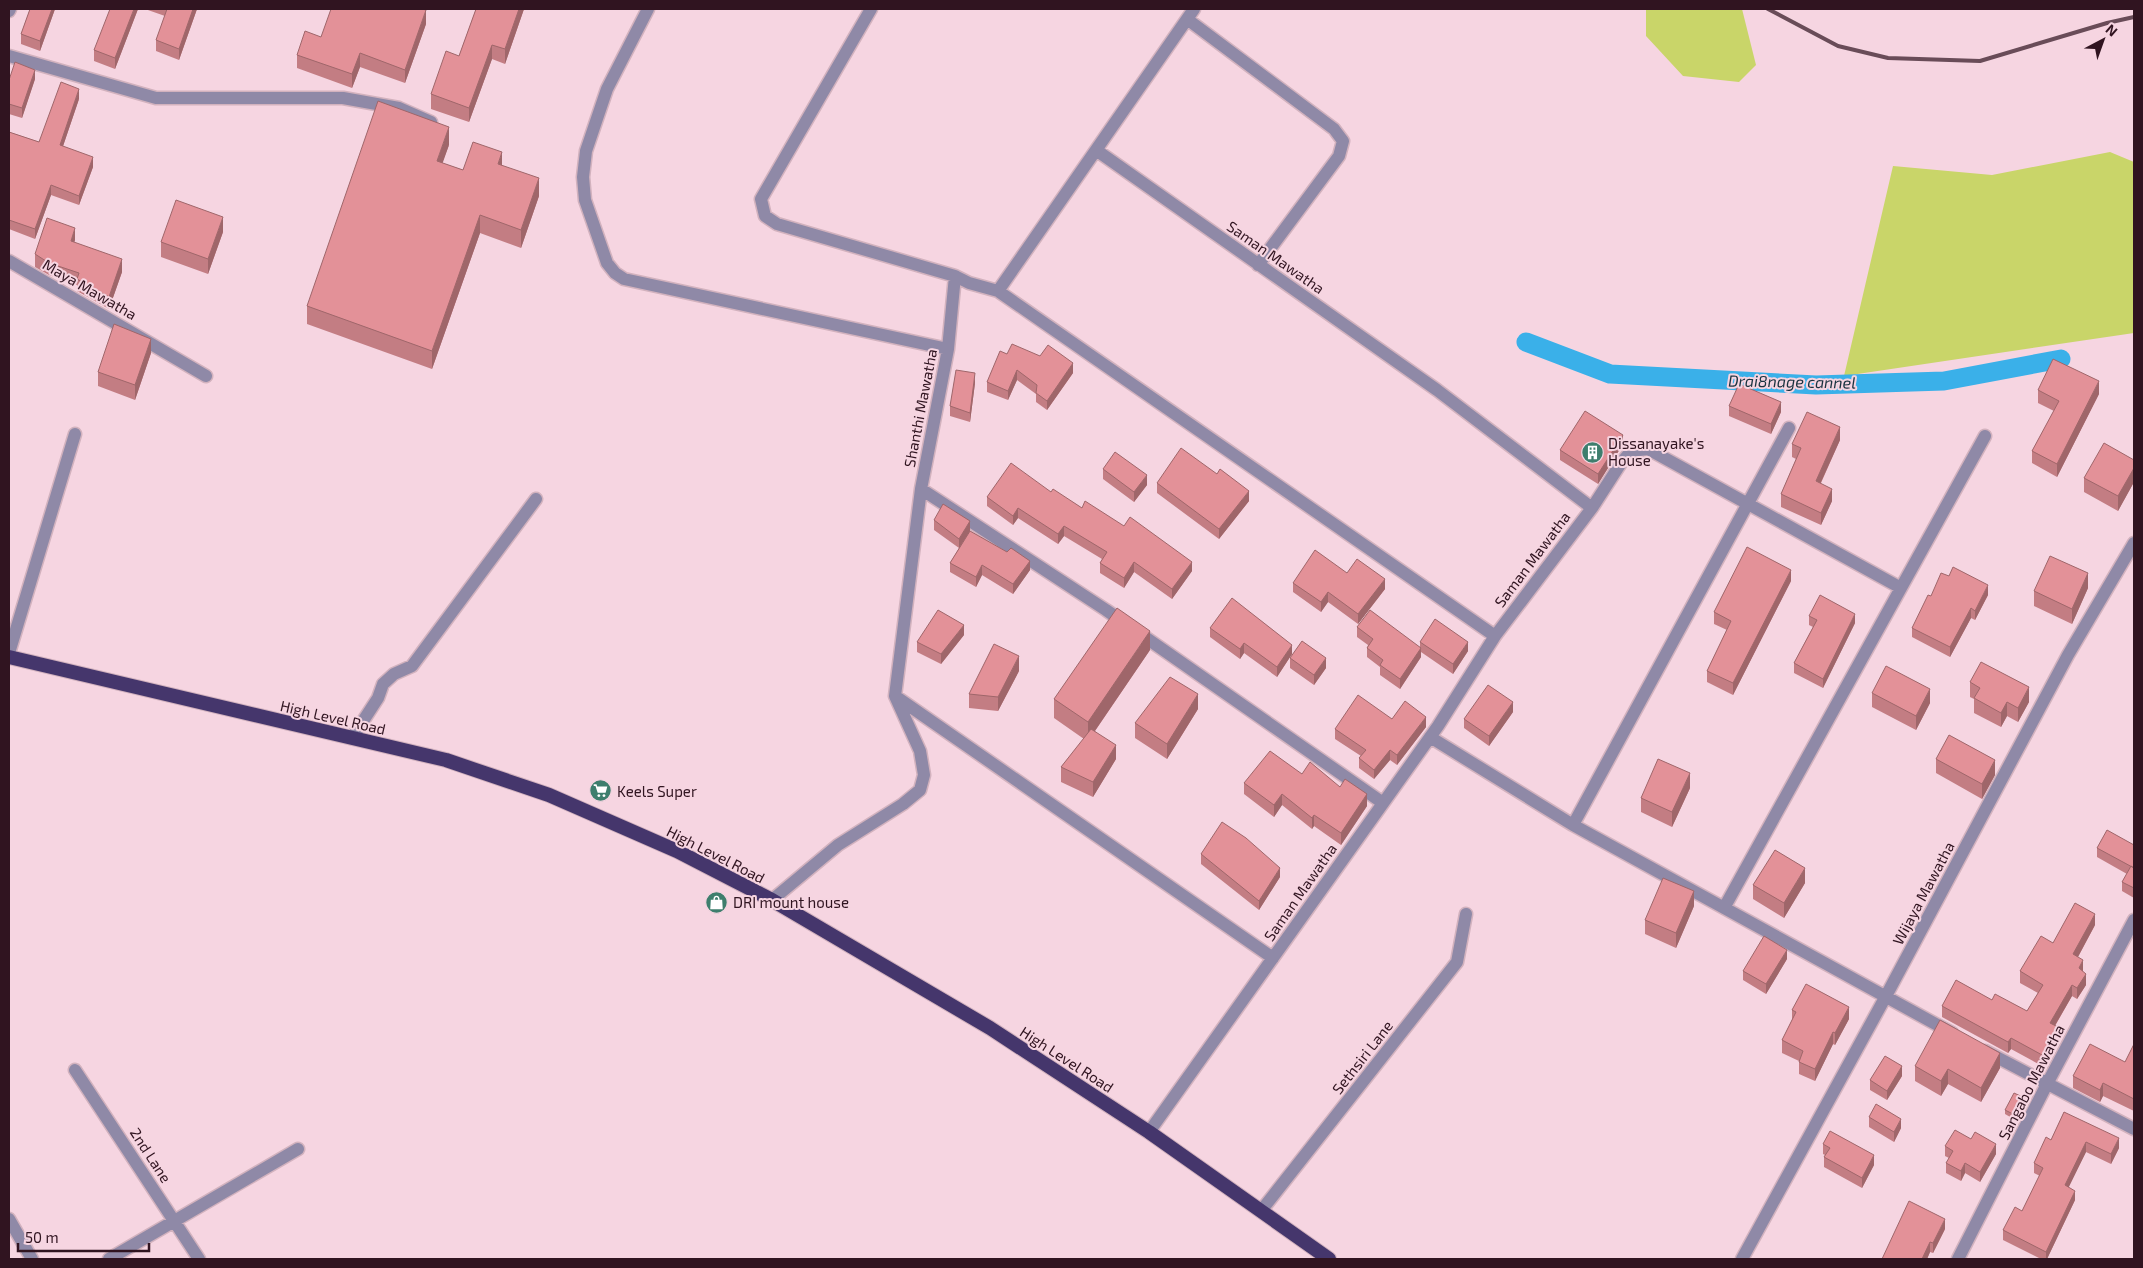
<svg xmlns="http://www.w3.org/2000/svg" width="2143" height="1268" font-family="'Exo 2',sans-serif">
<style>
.green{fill:#c9d569}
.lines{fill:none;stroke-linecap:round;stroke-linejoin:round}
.canal{stroke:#3ab0e9;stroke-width:19}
.minor-casing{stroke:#d2b2be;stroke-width:15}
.trunk-casing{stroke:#d2b2be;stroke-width:16}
.minor{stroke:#8f89a7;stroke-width:12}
.trunk{stroke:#45366c;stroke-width:14}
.rail{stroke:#694c58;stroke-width:4}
.wall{fill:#c37d83}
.shaded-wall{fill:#9f666a}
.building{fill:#e39198;stroke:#9f666a}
.labels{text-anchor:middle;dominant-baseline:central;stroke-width:4;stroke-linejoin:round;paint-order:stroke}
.street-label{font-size:15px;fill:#301420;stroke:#f6d5e1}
.poi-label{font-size:15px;fill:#301420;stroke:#f6d5e1;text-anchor:start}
.water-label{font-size:16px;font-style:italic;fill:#19323f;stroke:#f6d5e1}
</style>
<rect width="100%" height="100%" fill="#f6d5e1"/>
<path class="green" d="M1646,9H1742L1756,65L1739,82L1683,76L1646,36Z
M2110,152L2134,162V333L1844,376L1893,166L1992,175Z"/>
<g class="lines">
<path class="canal" d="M1526,342L1610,374L1816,385L1944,381L2061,359"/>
<defs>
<path id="minor" d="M648,9L607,89L586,151L583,177L585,200L607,263L615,273L624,279L948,349
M9,11L10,9
M1187,19L1334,129L1343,141L1339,156L1258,265
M9,56L156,98H343L399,108L431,122
M1096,150L1437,390L1592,508L1495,636L1438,726L1149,1132
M9,261L206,376
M955,276L969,283L998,291L1495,636
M998,291L1194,9
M921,489L1106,610L1383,803
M1592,508L1621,463L1631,451L1648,449L1901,588
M9,653L75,434
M895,696L1273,958
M1430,737L1573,825L1952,1033
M352,738L378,698L383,684L394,674L412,666L536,499
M1573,825L1789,428
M772,900L838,845L903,804L920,790L924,775L920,751L895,696L921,489L948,349L955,276L777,224L765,216L761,199L871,9
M1724,908L1985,436
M1985,1051L2134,1129
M75,1070L199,1259
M1261,1211L1457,962L1466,914
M9,1219L32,1259
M109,1259L298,1149
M1742,1259L1886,996L2068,655L2134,543
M1958,1259L2047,1084L2134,920"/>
<path id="trunk" d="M9,657L446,760L549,795L677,851L772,900L990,1028L1149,1132L1329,1259"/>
</defs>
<use href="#minor" class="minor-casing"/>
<use href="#trunk" class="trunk-casing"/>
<use href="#minor" class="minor"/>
<use href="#trunk" class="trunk"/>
<path class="rail" d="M1768,9L1838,46L1888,58L1980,61L2107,23L2134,17"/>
</g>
<path class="wall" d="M30,9H55L40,51L21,44V34Z
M138,9L115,69L94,61V50Z
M145,9H197L179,60L156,51V40L165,16Z
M476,9H524L505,64L492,59L469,122L431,109V94L459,56Z
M426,24L405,83L360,67L352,88L297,68V55L321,37Z
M35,79L22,118L9,114V80Z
M79,99L63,146L93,167L79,205L51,195L35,239L9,229V132L39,142Z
M449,145L442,163L463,170L502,165L539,196L521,248L480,233L432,369L307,324V306Z
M223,232L208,274L161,257V242Z
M75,240L74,242L122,272L109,309L77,291V285L49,275L35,267V254Z
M151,353L135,400L98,386V372Z
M1007,354L1073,373L1047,410L1036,402V394L1017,380L1008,400L987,392V382Z
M975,383L970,422L950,416V406Z
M2038,390L2099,394L2057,477L2032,463V451L2054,411L2038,403Z
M1729,406L1781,412L1771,434L1729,416Z
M1840,440L1821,483L1832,501L1821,525L1781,507V494L1796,459L1792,457V444Z
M1623,444L1598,484L1560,460V450Z
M2134,460V482L2118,511L2084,492V478Z
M1103,469L1147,485L1134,502L1103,479Z
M1157,483L1249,501L1219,539L1157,493Z
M1051,492L1082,508L1192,571L1172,599L1134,572L1124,588L1100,573V563L1102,559L1064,536L1058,544L1018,518L1013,525L987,506V497Z
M934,520L970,531L1030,570L1013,594L982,575L976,587L950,572V563L959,548L934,530Z
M1347,573L1385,589L1358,624L1328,602L1321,612L1293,592V583Z
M1791,581L1733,695L1707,682V671L1727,630L1714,624V612Z
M2088,588L2072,624L2034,606V591Z
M1988,595L1975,620L1971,618L1950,657L1912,637V628L1931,596Z
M1809,616L1855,623L1823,688L1794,673V663L1813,627L1809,625Z
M1357,627L1420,647V642L1468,651L1453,674L1421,652V657L1400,689L1380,675V667L1367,657V648L1368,645L1357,637Z
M1210,628L1292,654L1277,677L1244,653L1240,659L1210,637Z
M964,635L941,664L917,652V642Z
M1150,650L1095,731L1116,759L1093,797L1061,782V767L1084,739L1054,718V699Z
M1290,658L1326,668L1314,685L1290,668Z
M1019,671L998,711L969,708V694Z
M1970,682L2029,702L2018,722L2007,716L2001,727L1974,713V699L1970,697Z
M1872,693L1930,703L1916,730L1872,707Z
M1198,709L1167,759L1135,738V723Z
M1513,712L1489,746L1464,728V719Z
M1392,719L1426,727L1397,765L1390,760L1374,779L1359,768V758L1361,756L1335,739V729Z
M1936,759L1995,775L1982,799L1936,773Z
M1302,774L1340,787L1367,806L1341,845L1314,826L1312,829L1282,805L1274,817L1244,794V783Z
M1690,788L1672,827L1641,812V798Z
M2134,845V898L2122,891V882L2127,874L2097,857V848Z
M1201,854L1280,877L1259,910L1201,864Z
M1805,883L1784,918L1753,899V885Z
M1694,906L1676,948L1645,934V920Z
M2095,925L2078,957L2083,972L2086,985L2077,999L2072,996L2055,1026L2060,1040L2044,1067L2011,1049L2008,1053L1942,1017V1006L1992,1000L2027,1011L2038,993L2020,983V971L2053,943Z
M1787,959L1766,994L1743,980V971Z
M1792,1010L1849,1019L1835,1045L1833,1044L1815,1081L1799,1074V1061L1782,1053V1040L1792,1020Z
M2134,1044V1111L2103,1096L2100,1102L2073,1088V1076L2125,1062Z
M1915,1066L2000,1068L1981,1102L1948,1084L1941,1096L1915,1081Z
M1902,1076L1887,1100L1870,1090V1080Z
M2027,1104L2017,1121L2005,1114V1110Z
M2064,1112L2119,1148L2111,1164L2086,1152L2068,1187L2075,1200L2047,1259H2041L2003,1240V1230L2022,1211L2040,1176L2034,1173V1163L2051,1140Z
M1869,1117L1901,1128L1894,1142L1869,1127Z
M1823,1144L1874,1165L1862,1188L1824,1167V1157L1825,1155L1823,1154Z
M1945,1146L1996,1154L1980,1182L1965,1173L1961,1181L1946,1173V1163L1949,1158L1945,1156Z
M1945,1229L1933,1253L1930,1252L1927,1259H1882Z"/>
<path class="shaded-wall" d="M52,9H55L40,51V41Z
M134,9H138L115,69V58Z
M193,9H197L179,60V49Z
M519,9H524L505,64V49Z
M426,10V24L405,83V70Z
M492,45V59L469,122V108Z
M360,53V67L352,88V74Z
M35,70V79L22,118V108Z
M79,89V99L60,155V145Z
M449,127V145L437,179V161Z
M502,152V170L498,164Z
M93,157V167L79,205V196Z
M539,178V196L521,248V230Z
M51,185V195L35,239V229Z
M480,215V233L432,369V351Z
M223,217V232L208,274V259Z
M75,228V240L71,253V241Z
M122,259V272L109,309V297Z
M151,339V353L135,400V385Z
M1073,363V373L1047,410V401Z
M1017,370V380L1008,400V391Z
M975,373V383L970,422V413Z
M2099,381V394L2057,477V464Z
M1781,402V412L1771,434V424Z
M1840,427V440L1816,493V481Z
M1623,435V444L1598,484V474Z
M2134,468V482L2118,511V496Z
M1147,475V485L1134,502V492Z
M1832,489V501L1821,525V513Z
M1249,491V501L1219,539V529Z
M1018,508V518L1013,525V516Z
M970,521V531L959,548V539Z
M1064,526V536L1058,544V534Z
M1030,561V570L1013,594V584Z
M1134,562V572L1124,588V578Z
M1192,562V571L1172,599V589Z
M982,565V575L976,587V577Z
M1791,570V581L1733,695V683Z
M2088,573V588L2072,624V609Z
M1385,579V589L1358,624V614Z
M1988,585V595L1975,620V611Z
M1328,592V602L1321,612V602Z
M1971,608V618L1950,657V647Z
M1855,614V623L1823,688V679Z
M964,625V635L941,664V654Z
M1150,631V650L1088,741V722Z
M1468,642V651L1453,674V664Z
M1244,643V653L1240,659V649Z
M1292,645V654L1277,677V667Z
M1421,648V657L1400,689V679Z
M1019,656V671L998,711V697Z
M1326,658V668L1314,685V675Z
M2029,687V702L2018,722V708Z
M1930,689V703L1916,730V716Z
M1198,694V709L1167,759V744Z
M1513,702V712L1489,746V736Z
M2007,702V716L2001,727V713Z
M1426,717V727L1397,765V755Z
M1116,745V759L1093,797V782Z
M1390,750V760L1374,779V770Z
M1995,760V775L1982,799V784Z
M1690,773V788L1672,827V812Z
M1282,794V805L1274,817V805Z
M1367,794V806L1341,845V833Z
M1314,815V826L1312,829V818Z
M1280,868V877L1259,910V901Z
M1805,868V883L1784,918V903Z
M1694,891V906L1676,948V933Z
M2095,914V925L2073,966V954Z
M1787,950V959L1766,994V984Z
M2083,960V972L2079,968Z
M2086,974V985L2077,999V988Z
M2072,985V996L2050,1034V1023Z
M1849,1007V1019L1835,1045V1033Z
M2060,1028V1040L2044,1067V1056Z
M1833,1032V1044L1815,1081V1069Z
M2011,1038V1049L2008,1053V1042Z
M2000,1053V1068L1981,1102V1088Z
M1902,1066V1076L1887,1100V1091Z
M1948,1069V1084L1941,1096V1081Z
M2103,1083V1096L2100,1102V1090Z
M2027,1099V1104L2017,1121V1116Z
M1901,1119V1128L1894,1142V1132Z
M2119,1138V1148L2111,1164V1154Z
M2086,1142V1152L2065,1195V1185Z
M1996,1144V1154L1980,1182V1172Z
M1874,1155V1165L1862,1188V1178Z
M1965,1163V1173L1961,1181V1171Z
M2075,1191V1200L2047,1259H2046V1252Z
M1945,1219V1229L1933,1253V1243Z
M1930,1242V1252L1927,1259H1922Z"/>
<path class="building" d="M30,9H52L40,41L21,34Z
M110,9H134L115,58L94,50Z
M167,9H193L179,49L156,40Z
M331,9H422L426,10L405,70L360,53L352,74L297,55L305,31L321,37Z
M476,9H519L505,49L492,45L469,108L431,94L446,51L459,56Z
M15,62L35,70L22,108L9,104V80Z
M61,82L79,89L60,145L93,157L79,196L51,185L35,229L9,220V132L39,142Z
M378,101L449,127L437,161L463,170L473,142L502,152L498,164L539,178L521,230L480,215L432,351L307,306Z
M176,200L223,217L208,259L161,242Z
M47,218L75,228L71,241L122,259L109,297L77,279L79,273L49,263L35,254Z
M114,324L151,339L135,385L98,372Z
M1012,344L1040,356L1048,345L1073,363L1047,401L1036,393L1037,385L1017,370L1008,391L987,382L1000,351L1007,354Z
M2053,359L2099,381L2057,464L2032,451L2059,401L2038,390Z
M956,370L975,373L970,413L950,406Z
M1739,384L1781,402L1771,424L1729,406Z
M1585,411L1623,435L1598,474L1560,450Z
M1807,412L1840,427L1816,481L1832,489L1821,513L1781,494L1801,448L1792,444Z
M2104,443L2134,460V468L2118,496L2084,478Z
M1181,448L1217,474L1220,469L1249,491L1219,529L1157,483Z
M1115,452L1147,475L1134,492L1103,469Z
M1011,463L1051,492L1053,489L1082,508L1085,501L1124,526L1130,517L1192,562L1172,589L1134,562L1124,578L1100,563L1107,552L1064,526L1058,534L1018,508L1013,516L987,497Z
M943,504L970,521L959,539L934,520Z
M970,531L1007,552L1011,548L1030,561L1013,584L982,565L976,577L950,563Z
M1747,547L1791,570L1733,683L1707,671L1731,621L1714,612Z
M1315,550L1347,573L1357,559L1385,579L1358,614L1328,592L1321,602L1293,583Z
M2050,556L2088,573L2072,609L2034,591Z
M1953,567L1988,585L1975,611L1971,608L1950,647L1912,628L1928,595L1931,596L1941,573L1949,576Z
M1820,595L1855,614L1823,679L1794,663L1817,620L1809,616Z
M1232,598L1292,645L1277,667L1244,643L1240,649L1210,628Z
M1117,608L1150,631L1088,722L1054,699Z
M938,610L964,625L941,654L917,642Z
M1370,610L1421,648L1400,679L1380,665L1383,660L1367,648L1373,639L1357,627Z
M1435,619L1468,642L1453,664L1420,642Z
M1302,641L1326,658L1314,675L1290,658Z
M994,644L1019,656L998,697L969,694Z
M1981,662L2029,687L2018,708L2007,702L2001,713L1974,698L1980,688L1970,682Z
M1886,666L1930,689L1916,716L1872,693Z
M1170,677L1198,694L1167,744L1135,723Z
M1488,685L1513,702L1489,736L1464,719Z
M1358,695L1392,719L1405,701L1426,717L1397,755L1390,750L1374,770L1359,758L1366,750L1335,729Z
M1091,729L1116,745L1093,782L1061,767Z
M1949,735L1995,760L1982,784L1936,759Z
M1270,751L1302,774L1310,762L1340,787L1345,779L1367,794L1341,833L1314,815L1312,818L1282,794L1274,805L1244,783Z
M1658,759L1690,773L1672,812L1641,798Z
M1222,822L1246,838L1280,868L1259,901L1201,854Z
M2107,830L2134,845V868L2097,848Z
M1775,850L1805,868L1784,903L1753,885Z
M2131,866L2134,868V888L2122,882Z
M1663,878L1694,891L1676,933L1645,920Z
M2075,903L2095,914L2073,954L2083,960L2079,968L2086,974L2077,988L2072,985L2050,1023L2060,1028L2044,1056L2011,1038L2008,1042L1942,1006L1956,980L1992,1000L1995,994L2027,1011L2043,985L2020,971L2041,936L2053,943Z
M1764,936L1787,950L1766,984L1743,971Z
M1806,984L1849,1007L1835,1033L1833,1032L1815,1069L1799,1062L1803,1051L1782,1040L1796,1012L1792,1010Z
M1940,1020L2000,1053L1981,1088L1948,1069L1941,1081L1915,1066Z
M2090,1044L2125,1062L2134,1044V1099L2103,1083L2100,1090L2073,1076Z
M1885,1056L1902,1066L1887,1091L1870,1080Z
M2014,1093L2027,1099L2017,1116L2005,1110Z
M1876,1104L1901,1119L1894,1132L1869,1117Z
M2064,1112L2119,1138L2111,1154L2086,1142L2065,1185L2075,1191L2046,1252L2003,1230L2015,1207L2022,1211L2043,1168L2034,1163L2046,1137L2051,1140Z
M1955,1130L1971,1139L1975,1132L1996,1144L1980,1172L1965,1163L1961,1171L1946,1163L1953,1151L1945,1146Z
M1830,1131L1874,1155L1862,1178L1824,1157L1830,1148L1823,1144Z
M1909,1201L1945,1219L1933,1243L1930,1242L1922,1259H1882Z"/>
<defs>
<symbol id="building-disc" viewBox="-11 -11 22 22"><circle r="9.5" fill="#3e7e6d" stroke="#f6d5e1"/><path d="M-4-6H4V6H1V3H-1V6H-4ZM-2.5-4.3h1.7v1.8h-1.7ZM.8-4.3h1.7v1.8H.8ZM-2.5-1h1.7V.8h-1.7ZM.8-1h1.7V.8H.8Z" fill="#fff"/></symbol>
<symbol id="supermarket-disc" viewBox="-11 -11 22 22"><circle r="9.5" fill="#3e7e6d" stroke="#f6d5e1"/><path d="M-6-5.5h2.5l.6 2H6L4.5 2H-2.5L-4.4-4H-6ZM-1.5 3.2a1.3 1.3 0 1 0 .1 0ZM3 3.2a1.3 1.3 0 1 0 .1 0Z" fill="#fff"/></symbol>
<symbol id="shop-disc" viewBox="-11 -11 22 22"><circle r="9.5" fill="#3e7e6d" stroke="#f6d5e1"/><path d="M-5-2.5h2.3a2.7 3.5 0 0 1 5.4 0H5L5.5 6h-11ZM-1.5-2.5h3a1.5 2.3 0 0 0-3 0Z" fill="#fff"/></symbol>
</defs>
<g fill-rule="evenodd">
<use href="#building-disc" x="1580" y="440" width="25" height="25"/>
<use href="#supermarket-disc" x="588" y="778" width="25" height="25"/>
<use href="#shop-disc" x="704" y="890" width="25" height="25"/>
</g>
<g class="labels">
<g class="street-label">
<text transform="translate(1276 257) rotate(35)">Saman Mawatha</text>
<text transform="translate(90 289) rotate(30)">Maya Mawatha</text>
<text transform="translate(920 408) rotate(-79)">Shanthi Mawatha</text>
<text transform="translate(1532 559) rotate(-53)">Saman Mawatha</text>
<text transform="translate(333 717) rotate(13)">High Level Road</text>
<text transform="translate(716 854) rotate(27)">High Level Road</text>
<text transform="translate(1300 892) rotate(-55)">Saman Mawatha</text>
<text transform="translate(1923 893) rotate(-62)">Wijaya Mawatha</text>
<text transform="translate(1362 1057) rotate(-52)">Sethsiri Lane</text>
<text transform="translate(1067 1059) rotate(33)">High Level Road</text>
<text transform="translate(2031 1082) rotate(-63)">Sangabo Mawatha</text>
<text transform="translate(151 1155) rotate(57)">2nd Lane</text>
</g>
<g class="poi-label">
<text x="1608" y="443">Dissanayake's<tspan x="1608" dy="17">House</tspan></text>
<text x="617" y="791">Keels Super</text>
<text x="733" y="902">DRI mount house</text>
</g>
<g class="water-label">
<text transform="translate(1792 381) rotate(1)">Drai8nage cannel</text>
</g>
</g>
<rect width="2143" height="1268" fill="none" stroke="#301420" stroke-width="20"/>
<g transform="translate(2103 40) rotate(41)" stroke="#f6d5e1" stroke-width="4" paint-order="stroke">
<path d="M0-4L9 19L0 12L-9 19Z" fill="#301420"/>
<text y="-8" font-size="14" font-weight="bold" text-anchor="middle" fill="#301420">N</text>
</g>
<path d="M18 1243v8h131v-8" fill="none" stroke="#301420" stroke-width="2.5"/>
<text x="25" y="1243" font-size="15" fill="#301420" stroke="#f6d5e1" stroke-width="4" paint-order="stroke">50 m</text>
</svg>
